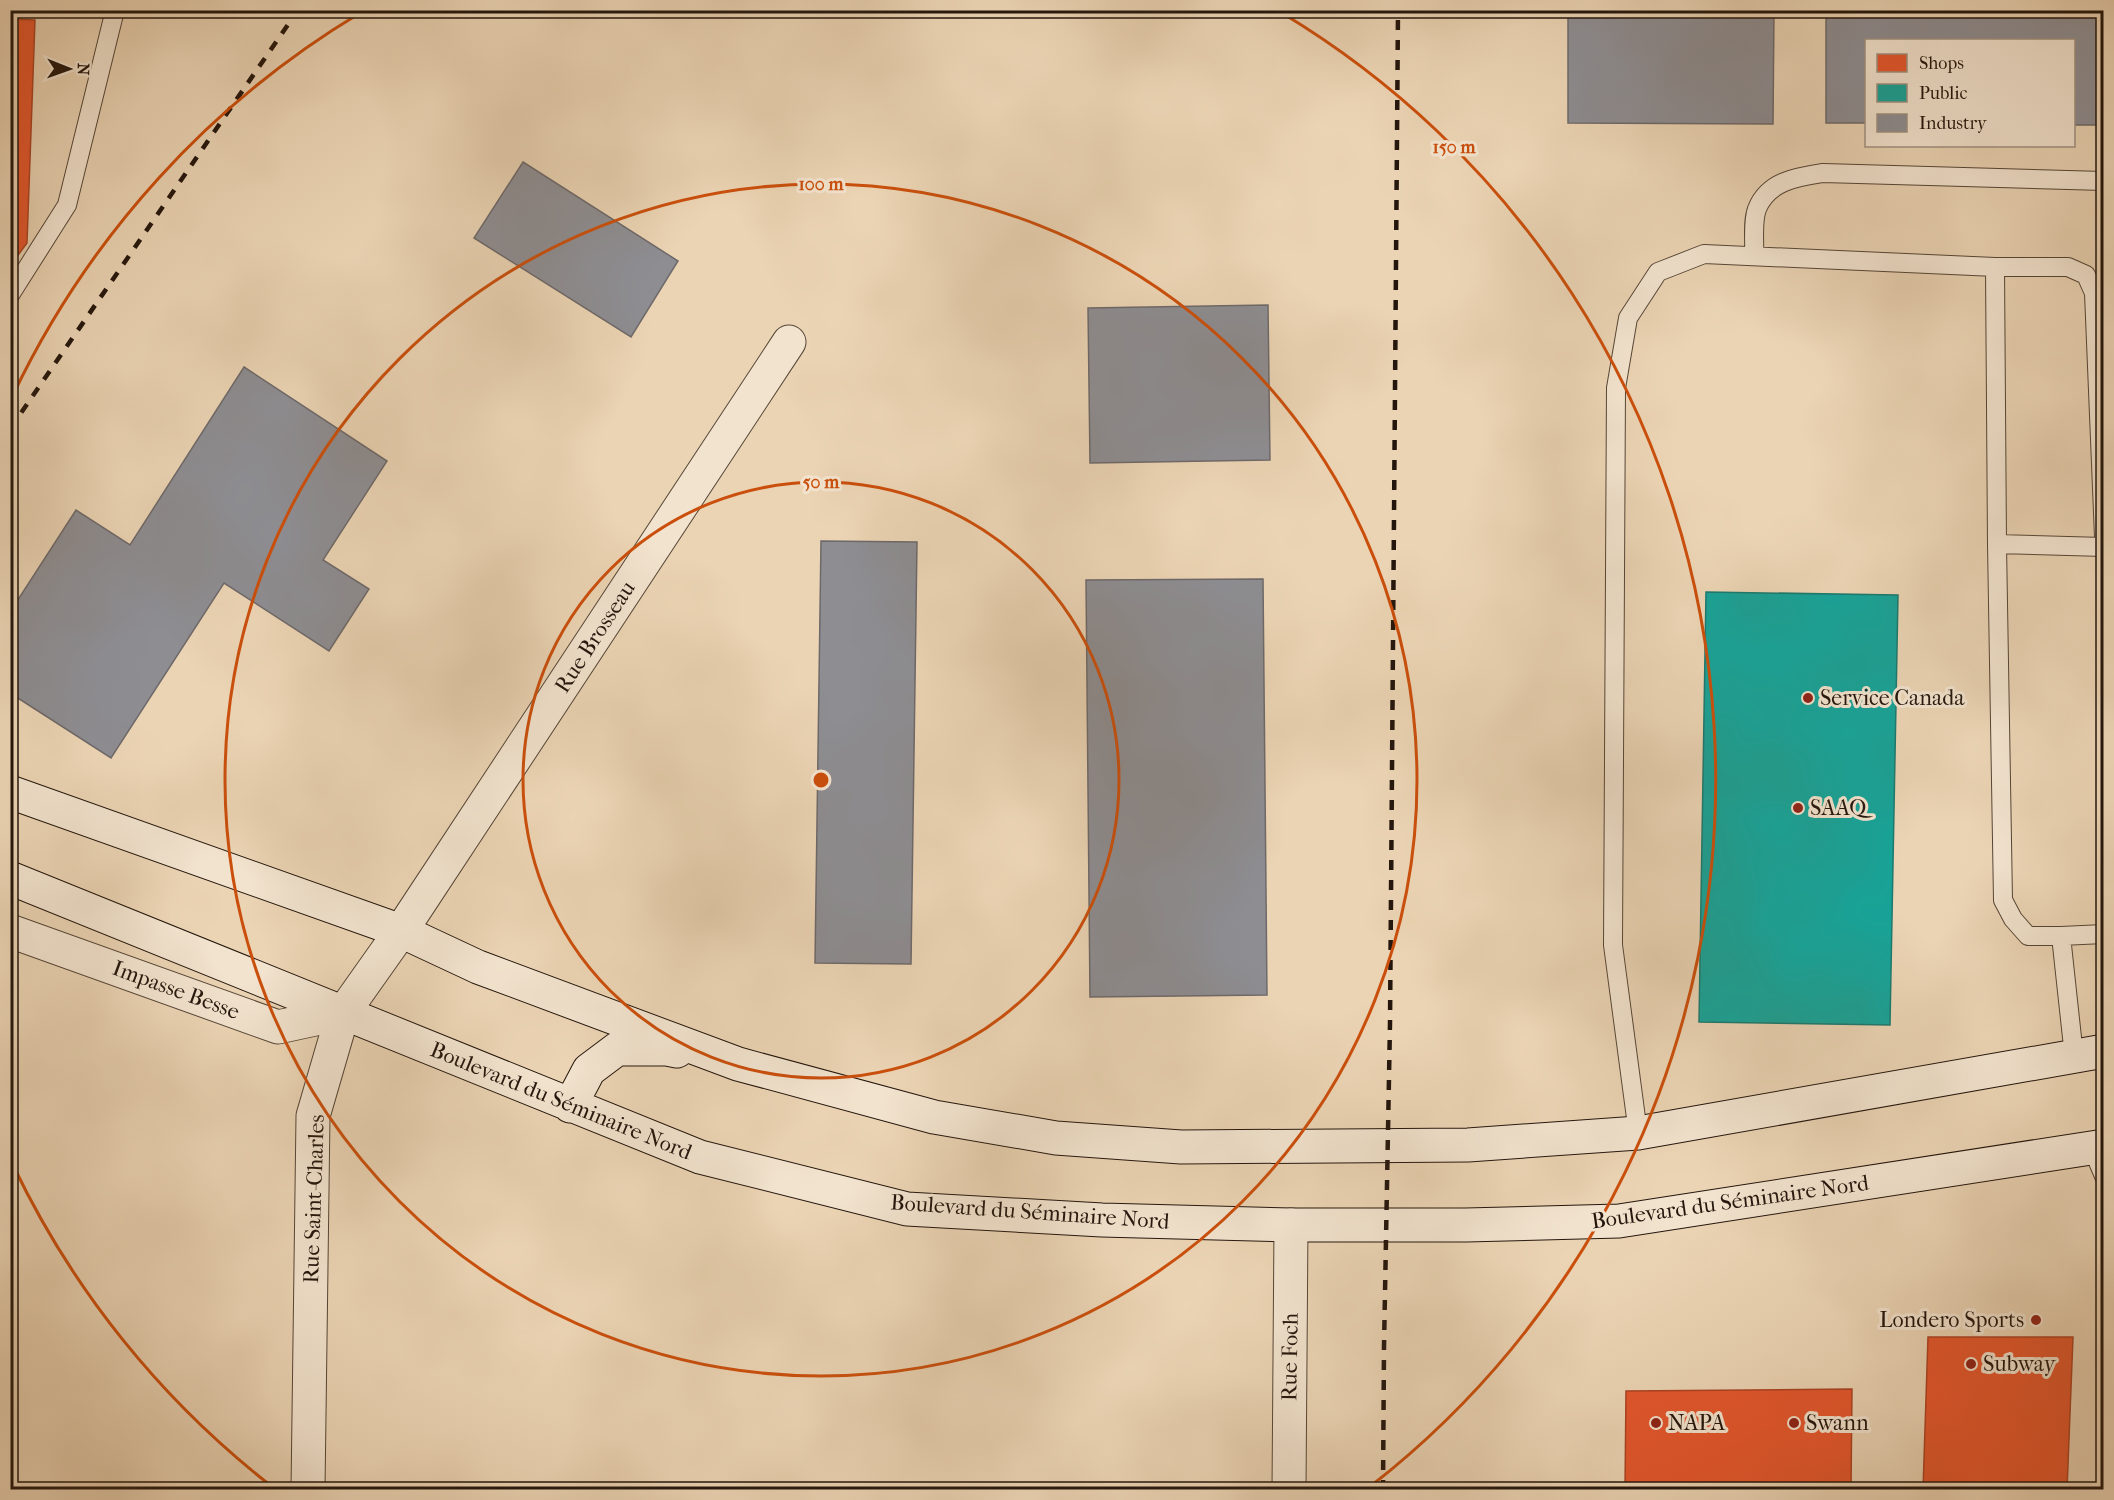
<svg xmlns="http://www.w3.org/2000/svg" width="2114" height="1500" font-family="'IM FELL French Canon',serif">
<style>
.shops{fill:#e4572e;stroke:#aa4424;stroke-width:1.5}
.public{fill:#17a398;stroke:#1b796e;stroke-width:1.5}
.industry{fill:#8d8d92;stroke:#6e696a;stroke-width:1.5}
.lines{fill:none;stroke-linecap:round;stroke-linejoin:round}
.service-casing{stroke:#564637;stroke-width:20}
.minor-casing{stroke:#564637;stroke-width:35}
.tertiary-casing{stroke:#564637;stroke-width:35}
.secondary-casing{stroke:#24160d;stroke-width:35}
.service{stroke:#f2e3ce;stroke-width:18}
.minor{stroke:#f2e3ce;stroke-width:33}
.tertiary{stroke:#f2e3ce;stroke-width:33}
.secondary{stroke:#f2e3ce;stroke-width:33}
.rail{stroke:#24160d;stroke-width:4.5;stroke-dasharray:10 10;stroke-linecap:butt}
.ring{fill:none;stroke:#cb4f0c;stroke-width:3}
.poi-dot{fill:#8f2418;stroke:#f2e3ce;stroke-width:2}
.labels{text-anchor:middle;dominant-baseline:central;stroke-width:6;stroke-linejoin:round;paint-order:stroke}
.street-label{font-size:22px;fill:#24160d;stroke:#f2e3ce}
.poi-label{font-size:22px;fill:#24160d;stroke:#f2e3ce;text-anchor:start}
.centre{fill:#cb4f0c;stroke:#f2e3ce;stroke-width:3}
.ring-label{font-size:18px;text-anchor:middle;font-weight:bold;fill:#cb4f0c;stroke:#f2e3ce;stroke-width:6;stroke-linejoin:round;paint-order:stroke}
</style>
<rect width="100%" height="100%" fill="#ebd4b4"/>
<filter id="stains"><feTurbulence type="fractalNoise" baseFrequency=".00333" numOctaves="4"/><feColorMatrix values="0 0 0 0 .2 0 0 0 0 .09 0 0 0 0 .02 0 0 0 .5 -.17"/></filter>
<radialGradient id="worn" r=".72"><stop offset=".6" stop-color="#630" stop-opacity="0"/><stop offset="1" stop-color="#630" stop-opacity=".3"/></radialGradient>
<path class="shops" d="M10,19L35,20L27,243L10,266Z
M1928,1337H2073L2067,1490H1923Z
M1852,1389L1851,1490H1625L1626,1391Z"/>
<path class="public" d="M1706,592L1898,595L1890,1025L1699,1022Z"/>
<path class="industry" d="M1568,10H1774L1773,124L1568,123Z
M1826,10H2104V125H2074V40H1866V123H1826Z
M523,162L678,261L631,337L474,238Z
M1268,305L1270,460L1090,463L1088,308Z
M244,367L387,461L323,560L369,589L329,651L224,583L111,758L10,693V612L76,510L130,545Z
M821,541L917,542L911,964L815,963Z
M1263,579L1267,995L1090,997L1086,580Z"/>
<g class="lines">
<defs>
<path id="service" d="M1754,256C1755,242 1752,222 1757,209C1768,181 1797,177 1823,173L2104,181
M1995,267L1997,544L2003,900L2013,919L2028,936H2061L2074,1056
M10,295L67,205L115,10
M1997,544L2104,547
M2061,936L2104,934
M1638,1133L1613,945L1616,388L1628,318L1658,272L1704,254L1995,267H2068L2086,275L2094,293L2104,537
M2092,1148L2104,1176"/>
<path id="minor" d="M10,931L278,1027L343,1013
M401,931L789,342
M1289,1490L1291,1225"/>
<path id="tertiary" d="M308,1490L313,1116L343,1013L401,931"/>
<path id="secondary" d="M10,792L401,931L478,967L738,1064L934,1117L1056,1138L1181,1147L1468,1145L1638,1133L2104,1051
M10,878L700,1157L907,1209L1102,1220L1291,1225H1466L1619,1221L2104,1146
M570,1106L589,1070L617,1049H667L677,1051"/>
</defs>
<use href="#service" class="service-casing"/>
<use href="#minor" class="minor-casing"/>
<use href="#tertiary" class="tertiary-casing"/>
<use href="#secondary" class="secondary-casing"/>
<use href="#service" class="service"/>
<use href="#minor" class="minor"/>
<use href="#tertiary" class="tertiary"/>
<use href="#secondary" class="secondary"/>
<path class="rail" d="M10,429L298,10
M1383,1490L1384,1347L1390,1023L1398,10"/>
</g>
<g class="ring">
<circle cx="821" cy="780" r="298"/>
<circle cx="821" cy="780" r="596"/>
<path d="M270 1485A895 895 0 0 1 13 1165M13 395A895 895 0 0 1 360 13M1282 13A895 895 0 0 1 1372 1485"/>
</g>
<g class="poi-dot">
<circle cx="1808" cy="698" r="6"/>
<circle cx="1798" cy="808" r="6"/>
<circle cx="2036" cy="1320" r="6"/>
<circle cx="1971" cy="1364" r="6"/>
<circle cx="1656" cy="1423" r="6"/>
<circle cx="1794" cy="1423" r="6"/>
</g>
<g class="labels">
<g class="street-label">
<text transform="translate(595 637) rotate(-57)">Rue Brosseau</text>
<text transform="translate(176 990) rotate(20)">Impasse Besse</text>
<text transform="translate(561 1101) rotate(22)">Boulevard du Séminaire Nord</text>
<text transform="translate(314 1199) rotate(-88)">Rue Saint-Charles</text>
<text transform="translate(1730 1202) rotate(-8)">Boulevard du Séminaire Nord</text>
<text transform="translate(1030 1212) rotate(4)">Boulevard du Séminaire Nord</text>
<text transform="translate(1290 1357) rotate(-89)">Rue Foch</text>
</g>
<g class="poi-label">
<text x="1820" y="698">Service Canada</text>
<text x="1810" y="808">SAAQ</text>
<text x="2024" y="1320" text-anchor="end">Londero Sports</text>
<text x="1983" y="1364">Subway</text>
<text x="1668" y="1423">NAPA</text>
<text x="1806" y="1423">Swann</text>
</g>
</g>
<circle cx="821" cy="780" r="9" class="centre"/>
<g class="ring-label">
<text x="1454" y="153">150 m</text>
<text x="821" y="190">100 m</text>
<text x="821" y="488">50 m</text>
</g>
<rect width="2114" height="1500" fill="none" stroke="#ebd4b4" stroke-width="36"/>
<rect x="12" y="12" width="2090" height="1476" fill="none" stroke="#24160d" stroke-width="3"/>
<rect x="18" y="18" width="2078" height="1464" fill="none" stroke="#24160d" stroke-width="1.5"/>
<rect x="1865" y="39" width="210" height="108" fill="#f2e3ce" stroke="#a09181" stroke-width="1.5"/>
<rect x="1877" y="54" width="30" height="18" fill="#e4572e" stroke="#a09181" stroke-width="1.5"/>
<text x="1919" y="69" font-size="18" fill="#24160d">Shops</text>
<rect x="1877" y="84" width="30" height="18" fill="#17a398" stroke="#a09181" stroke-width="1.5"/>
<text x="1919" y="99" font-size="18" fill="#24160d">Public</text>
<rect x="1877" y="114" width="30" height="18" fill="#8d8d92" stroke="#a09181" stroke-width="1.5"/>
<text x="1919" y="129" font-size="18" fill="#24160d">Industry</text>
<g transform="translate(69 69) rotate(91)" stroke="#f2e3ce" stroke-width="4.5" paint-order="stroke">
<path d="M0-4.5L10 22L0 15L-10 22Z" fill="#24160d"/>
<text y="-9" font-size="16" font-weight="bold" text-anchor="middle" fill="#24160d">N</text>
</g>
<rect width="100%" height="100%" filter="url(#stains)"/>
<rect width="100%" height="100%" fill="url(#worn)"/>
</svg>
